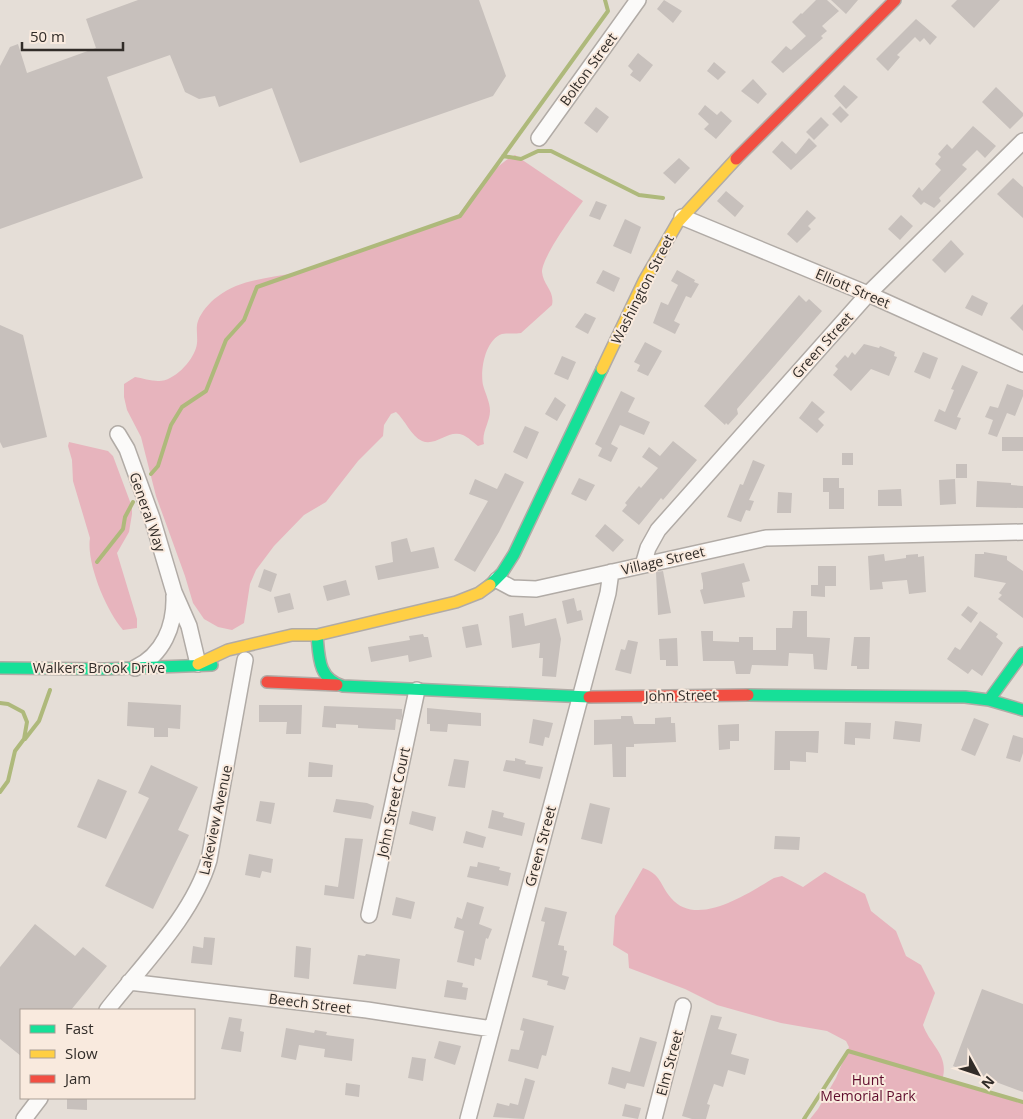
<svg xmlns="http://www.w3.org/2000/svg" width="1023" height="1119" font-family="'Open Sans',sans-serif">
<style>
.green{fill:#e7b4bd}
.lines{fill:none;stroke-linecap:round;stroke-linejoin:round}
.stream{stroke:#aeb97b;stroke-width:4}
.building{fill:#c7c0bc}
.street-casing{stroke:#b1aba6;stroke-width:18}
.fast-casing{stroke:#b1aba6;stroke-width:14}
.slow-casing{stroke:#b1aba6;stroke-width:14}
.jam-casing{stroke:#b1aba6;stroke-width:14}
.street{stroke:#fbfaf9;stroke-width:15}
.fast{stroke:#16e098;stroke-width:11}
.slow{stroke:#ffcf43;stroke-width:11}
.jam{stroke:#f24e42;stroke-width:11}
.labels{text-anchor:middle;dominant-baseline:central;stroke-width:4;stroke-linejoin:round;paint-order:stroke}
.street-label{font-size:14px;fill:#312c28;stroke:#f9eade}
.park-label{font-size:14px;fill:#5e0c2c;stroke:#f9eade}
</style>
<rect width="100%" height="100%" fill="#e5ded7"/>
<path class="green" d="M515,155L583,201C573,215 542,257 542,272C543,285 555,291 552,305L521,333C515,334 508,333 502,334C485,340 480,370 483,385C485,393 490,402 490,411C490,422 481,433 484,444L478,446C474,443 468,437 463,435C448,429 436,447 422,441C411,436 405,420 396,412L391,414L384,425L383,436L358,461L326,502L304,515L274,546L256,570L250,584L244,623L232,630L218,627L204,619L193,603L185,576L156,496L141,437L127,410L124,397V384L135,377C142,378 151,381 158,381C173,382 192,362 196,348C199,339 195,329 198,321C201,312 210,302 217,297C241,278 270,279 297,272L458,217C472,194 492,167 515,155Z
M69,442L108,451L113,456L132,507V514L129,532L117,553L137,619V628L123,630C106,611 86,562 90,538L73,481L72,460L68,446Z
M643,868C661,874 660,885 671,898C697,929 750,892 774,878L782,876L803,887L825,872L865,894L871,911L896,931L906,956L921,965L935,993L923,1025C930,1045 948,1054 943,1077L1023,1102V1119H810L818,1109L836,1078L849,1047L846,1041L827,1031L781,1023L717,1005L685,989L629,968L628,954L613,945L615,916Z"/>
<g class="lines">
<path class="stream" d="M503,156L521,159L538,151H551L639,195L663,198
M151,474L158,466L171,425L182,407L206,391L226,340L244,320L257,287L460,216L608,11L605,0
M97,562L123,529L125,517L133,502
M0,703L8,704L23,712L27,722L24,739L15,751L8,781L0,792
M25,739L39,721L50,690
M804,1119L848,1051L1023,1102"/>
</g>
<path class="building" d="M138,0H479L506,76L493,96L300,163L272,88L219,107L215,96L199,99L185,92L170,55L107,77L143,178L0,229V66L10,47L18,44L27,73L96,48L86,19Z
M664,0L682,11L673,23L657,9Z
M816,0H827L839,11L822,26L827,31L821,36L823,38L783,73L771,62L786,46L791,50L806,36L792,22L801,13L802,14Z
M831,0H858L846,14Z
M957,0H1000L974,28L951,6Z
M916,19L937,37L930,45L924,38L920,42L915,37L897,55L900,57L888,71L876,59Z
M638,53L653,65L640,82L630,75L633,71L628,66Z
M714,62L726,72L718,80L707,71Z
M753,79L767,94L758,104L741,91Z
M844,85L858,97L846,109L834,96Z
M996,87L1023,113V116L1010,129L982,102Z
M705,105L717,115L721,111L732,121L716,139L704,129L709,124L698,114Z
M840,106L849,115L841,123L832,114Z
M596,107L609,117L597,133L584,123Z
M821,117L829,125L814,140L806,132Z
M973,126L996,146L985,158L977,150L962,165L967,169L939,198L941,201L934,208L924,202L921,205L912,196L919,187L922,191L941,170L935,164L941,157L938,154L947,144L952,149Z
M809,138L817,146L791,170L772,152L782,141L796,154Z
M679,158L690,168L675,184L663,173Z
M1013,178L1023,187V218L997,194Z
M726,191L744,206L735,217L717,201Z
M596,201L607,205L600,220L589,216Z
M807,210L816,218L808,226L811,229L797,243L787,234Z
M901,215L913,226L900,240L888,229Z
M625,219L641,227L631,254L613,246Z
M951,240L964,254L945,273L932,260Z
M603,270L620,278L614,292L596,283Z
M677,270L695,280L694,282L699,284L691,298L686,296L674,321L680,324L675,334L653,323L661,302L668,305L678,285L671,281Z
M799,295L806,302L809,299L822,311L737,409L738,414L728,425L726,423L725,425L704,406Z
M972,295L988,303L982,316L965,308Z
M1023,304V331L1010,318Z
M585,313L596,318L588,334L575,327Z
M0,325L23,335L47,437L3,448L0,442Z
M645,342L662,351L648,376L637,371L640,365L634,362Z
M864,344L879,348L880,346L895,352L894,356L897,357L889,376L871,369L851,391L833,375L838,369L835,366L845,355L848,358L852,352L855,355Z
M923,352L938,358L930,379L914,372Z
M562,356L576,362L568,380L554,374Z
M962,365L978,372L957,417L961,418L956,430L934,421L939,409L945,412L954,390L951,389Z
M1007,384L1023,390V396L1015,416L1007,413L997,437L988,434L993,420L985,417L990,406L998,408Z
M621,391L635,398L628,412L650,422L644,435L620,425L611,444L618,448L611,462L598,456L602,448L595,444Z
M555,397L566,405L557,421L545,414Z
M812,401L825,412L818,419L824,425L817,433L799,418Z
M525,426L539,432L527,459L513,452Z
M1002,437H1023V451H1002Z
M673,441L697,460L663,500L661,498L639,525L622,511L627,505L625,503L639,486L641,488L658,468L642,457L649,447L660,456Z
M842,453H853V465H842Z
M753,460L765,465L749,500L754,501L750,511L746,510L741,522L727,517L740,484L743,485Z
M956,464H967V478H956Z
M505,473L524,482L499,532L475,572L454,560L488,501L469,494L475,479L497,489Z
M579,478L595,485L586,501L571,494Z
M823,478H839V488H844V509H829V492H823Z
M955,479L956,504L940,505L939,480Z
M977,481L1011,483V485L1023,486V508L976,507Z
M901,489L902,506H878V490Z
M778,492L792,493L791,513H777Z
M605,524L624,540L613,552L595,536Z
M407,538L411,552L434,547L439,568L378,580L375,566L393,562L391,542Z
M984,552L1007,556V560L1023,571V618L998,599L1002,595L999,593L1006,583L974,577L975,554H984Z
M884,554L885,561L906,558V555L918,554V557L924,556L926,592L909,594L907,580L882,582L883,589L870,590L868,556Z
M744,563L750,581L742,583L745,597L704,604L700,590L703,589V584L701,573Z
M818,566H836V586H825V597L811,596V585H818Z
M264,569L277,574L271,592L258,587Z
M663,571L671,613L658,615L656,572Z
M346,580L350,595L327,601L323,586Z
M290,593L294,609L278,613L274,597Z
M574,598L577,611L581,610L583,620L567,624L562,601Z
M968,606L978,613L971,623L961,615Z
M793,611H807V637L830,638L827,670L814,669L813,654L789,653L788,666L752,665L750,674H736L734,661H703L701,631H713V641L739,642V637H753V650H776V628H792Z
M523,613L525,626L556,618L561,639L556,677L542,676L543,658H539L540,643L512,648L509,616Z
M980,621L998,634L996,637L1003,643L982,676L972,669L968,674L947,659L955,647L960,650Z
M478,624L482,645L466,648L462,627Z
M423,634L424,637H428L432,657L409,662L408,655L371,662L368,647L410,640L409,636Z
M854,637H870L869,669H857V666H851Z
M677,638L678,666H666V660H660L659,639Z
M628,640L638,642L631,674L615,670L621,649L625,650Z
M128,702L181,705L180,729L168,728V737H154V728L127,726Z
M259,705H302L301,734H286L287,722H259Z
M324,706L402,709V716L401,720L396,719L395,730L358,728V725L336,724V728L322,727Z
M427,708L481,713V726L448,724L447,732L430,731V724H427Z
M621,716H632L634,724H655V718L671,717V723H675L676,742L634,744V747H626V777H613L612,744L594,745V720L621,719Z
M974,718L989,724L975,756L961,750Z
M533,719L553,723L549,738L545,737L543,746L529,743Z
M895,721L922,724L920,742L893,739Z
M845,722L871,723L870,739L855,738V745L844,744Z
M739,724V741H730V749L719,750L718,725Z
M775,731H819L818,753L806,752V762L790,761V770H774Z
M1013,735L1023,738V753L1020,762L1006,758Z
M515,758L526,761L525,764L543,767L540,779L503,771L506,760L515,761Z
M454,759L469,761L465,788L448,786Z
M309,762L333,765L332,777H308Z
M151,765L198,787L178,830L189,835L153,909L105,886L149,798L138,793Z
M98,779L127,791L106,839L77,827Z
M336,799L367,803L374,806L371,819L333,812Z
M260,801L275,803L271,824L256,821Z
M590,803L610,808L602,844L581,839Z
M492,810L504,813L503,817L525,823L522,836L488,828Z
M412,811L436,817L433,831L409,824Z
M466,831L486,837L483,848L463,843Z
M775,836L800,837L799,850L774,849Z
M345,838L363,839L354,899L324,895L325,885L338,887Z
M249,854L273,859L271,873L262,871L260,878L245,875Z
M478,862L500,867L499,870L511,873L508,886L467,877L470,866L477,867Z
M396,897L415,902L411,919L392,915Z
M467,902L484,907L479,924L492,929L488,939L486,938L481,960L475,958L474,966L457,962L464,931L454,928L457,917L462,919Z
M545,907L567,912L558,945L564,946V950L567,951L562,975L569,977L565,990L547,985L548,981L532,977L545,922L541,921Z
M35,924L75,956L83,947L107,966L71,1010H21V1056L0,1039V967Z
M204,937L215,938L212,965L191,963L193,946L203,948Z
M296,946L311,948L309,979L294,977Z
M366,954L400,959L396,989L353,984L358,955L365,956Z
M447,980L463,983L462,987L468,988L466,1000L444,997Z
M982,989L1023,1004V1092L953,1066Z
M711,1015L722,1017L718,1029L737,1034L731,1054L749,1059L745,1075L728,1070L723,1087L714,1084L707,1104L710,1105L706,1119H692L682,1116Z
M229,1017L242,1019L240,1031L244,1032L241,1052L221,1049Z
M523,1018L554,1026L546,1056L542,1055L538,1069L508,1061L511,1049L519,1050L524,1031L520,1030Z
M286,1028L314,1033L315,1030L327,1032L326,1035L354,1039L352,1061L324,1057L325,1049L299,1045L296,1060L281,1057Z
M640,1037L657,1042L644,1087L627,1083L625,1089L608,1084L612,1067L630,1072Z
M439,1041L461,1046L455,1065L434,1058Z
M412,1057L426,1059L423,1081L408,1078Z
M525,1078L535,1081L524,1119L493,1117L497,1103L509,1106L510,1103L518,1105Z
M346,1083L360,1085L359,1097L345,1095Z
M67,1098H87V1110L67,1109Z
M625,1104L641,1108L638,1119L622,1116Z"/>
<g class="lines">
<defs>
<path id="street" d="M539,138L638,0
M682,217L868,294L1023,364
M118,434L127,449L152,518L174,592L189,626L198,664
M643,565L648,548L658,530L868,294L1023,141
M497,580L512,588L536,589L766,538L1023,532
M135,668C163,655 175,626 174,596
M369,915L417,690
M129,982L367,1010L492,1029
M107,1010C142,965 193,915 209,860L245,660
M24,1119L40,1098
M468,1119L608,593L611,572
M654,1119L683,1006"/>
<path id="fast" d="M490,585L502,573L514,554L602,369
M317,635C319,657 318,679 343,686L589,697
M0,668L105,669L212,665
M748,695L965,697L989,700L1023,710
M989,700L1023,653"/>
<path id="slow" d="M602,369L644,281L678,222L736,159
M198,664L228,650L292,635H317L456,602L479,593L490,585"/>
<path id="jam" d="M736,159L895,0
M267,682L337,685
M589,697L748,695"/>
</defs>
<use href="#street" class="street-casing"/>
<use href="#fast" class="fast-casing"/>
<use href="#slow" class="slow-casing"/>
<use href="#jam" class="jam-casing"/>
<use href="#street" class="street"/>
<use href="#fast" class="fast"/>
<use href="#slow" class="slow"/>
<use href="#jam" class="jam"/>
</g>
<g class="labels">
<g class="street-label">
<text transform="translate(588 69) rotate(-54)">Bolton Street</text>
<text transform="translate(853 288) rotate(23)">Elliott Street</text>
<text transform="translate(642 289) rotate(-63)">Washington Street</text>
<text transform="translate(822 345) rotate(-48)">Green Street</text>
<text transform="translate(148 512) rotate(71)">General Way</text>
<text transform="translate(663 560) rotate(-13)">Village Street</text>
<text x="99" y="667">Walkers Brook Drive</text>
<text transform="translate(681 695) rotate(-1)">John Street</text>
<text transform="translate(393 802) rotate(-78)">John Street Court</text>
<text transform="translate(215 820) rotate(-78)">Lakeview Avenue</text>
<text transform="translate(540 846) rotate(-75)">Green Street</text>
<text transform="translate(310 1003) rotate(7)">Beech Street</text>
<text transform="translate(669 1063) rotate(-75)">Elm Street</text>
</g>
<g class="park-label">
<text x="868" y="1079">Hunt<tspan x="868" dy="16">Memorial Park</tspan></text>
</g>
</g>
<rect x="20" y="1009" width="175" height="90" fill="#f9eade" stroke="#a99e95"/>
<rect x="30" y="1025" width="25" height="8" fill="#16e098" stroke="#a99e95"/>
<text x="65" y="1034" font-size="15" fill="#312c28">Fast</text>
<rect x="30" y="1050" width="25" height="8" fill="#ffcf43" stroke="#a99e95"/>
<text x="65" y="1059" font-size="15" fill="#312c28">Slow</text>
<rect x="30" y="1075" width="25" height="8" fill="#f24e42" stroke="#a99e95"/>
<text x="65" y="1084" font-size="15" fill="#312c28">Jam</text>
<g transform="translate(978 1074) rotate(130)" stroke="#f9eade" stroke-width="4" paint-order="stroke">
<path d="M0-4L9 19L0 12L-9 19Z" fill="#312c28"/>
<text y="-8" font-size="14" font-weight="bold" text-anchor="middle" fill="#312c28">N</text>
</g>
<path d="M22 42v8h101v-8" fill="none" stroke="#312c28" stroke-width="2.5"/>
<text x="30" y="42" font-size="15" fill="#312c28" stroke="#f9eade" stroke-width="4" paint-order="stroke">50 m</text>
</svg>
